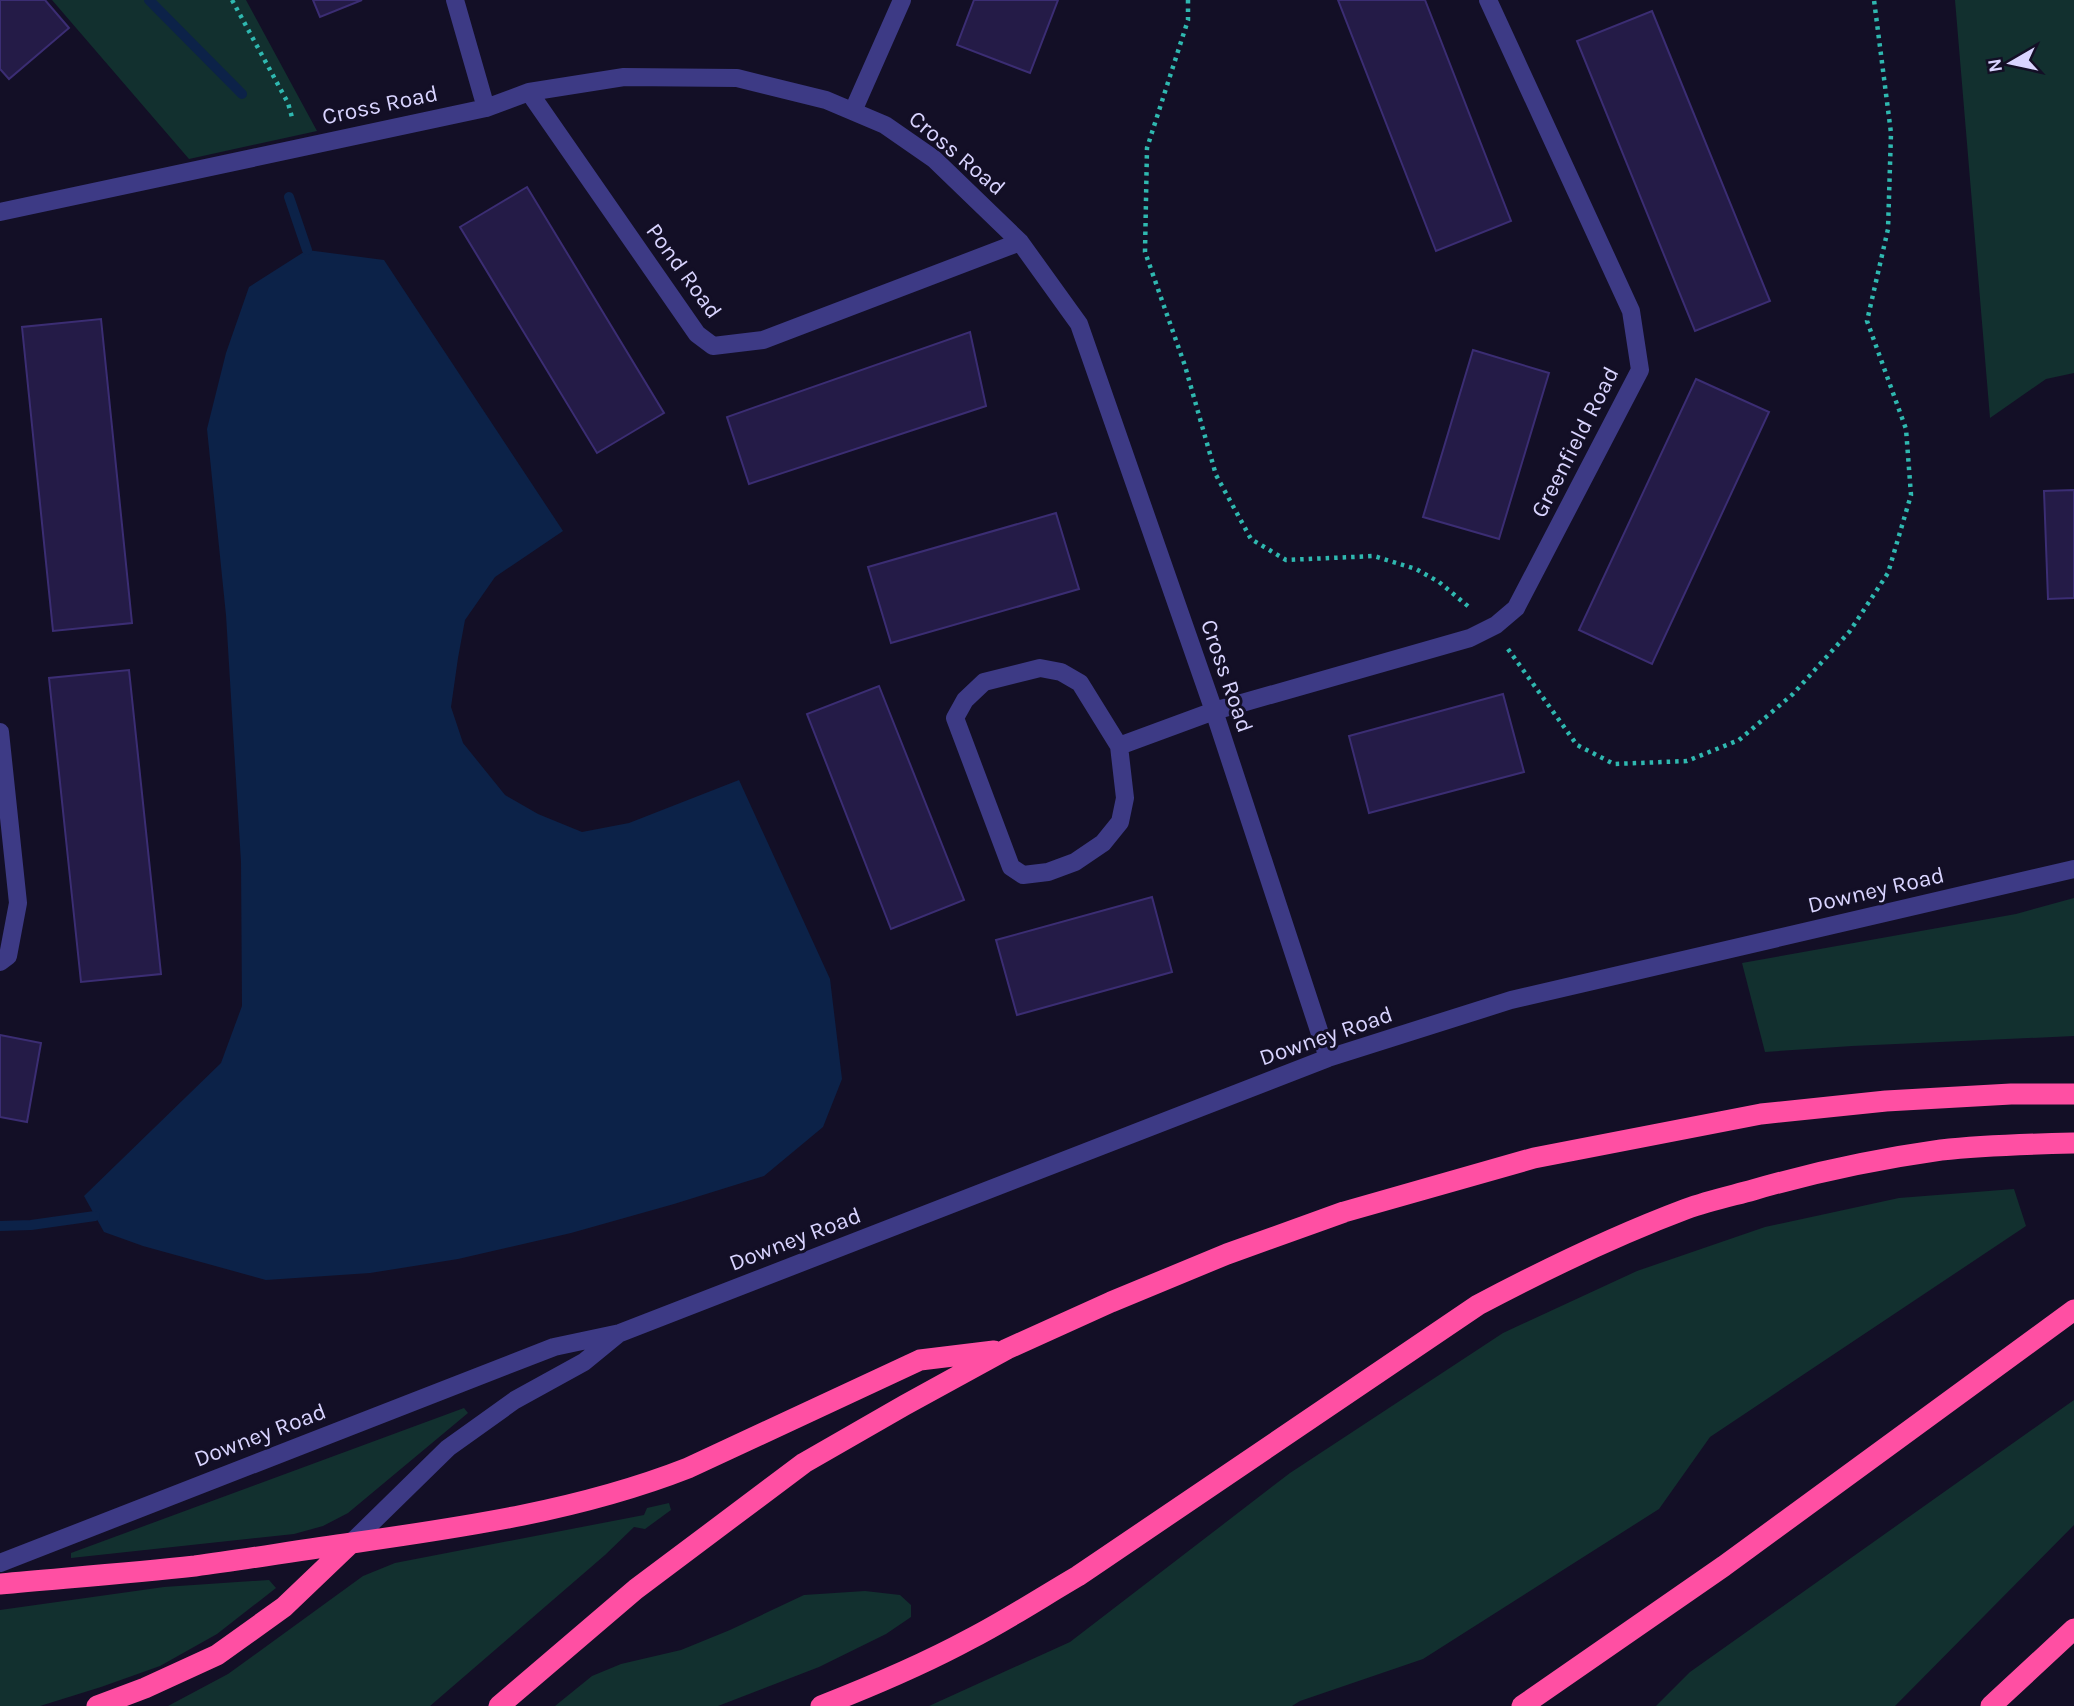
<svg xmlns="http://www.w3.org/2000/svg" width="2074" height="1706" font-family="Karla,sans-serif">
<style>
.green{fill:#12302f}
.water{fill:#0c2248}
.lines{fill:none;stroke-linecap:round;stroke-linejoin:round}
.stream{stroke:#0c2248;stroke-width:10}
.building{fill:#241b47;stroke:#3b2d73;stroke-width:2}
.path{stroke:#2fb8b0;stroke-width:4.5;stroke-dasharray:3.5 5;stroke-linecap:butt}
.street{stroke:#3d3a85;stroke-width:18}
.highway{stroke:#ff4fa3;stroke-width:21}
.labels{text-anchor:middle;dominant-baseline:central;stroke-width:6;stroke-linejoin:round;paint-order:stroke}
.street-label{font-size:23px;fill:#d9d4ff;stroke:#130f26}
</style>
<rect width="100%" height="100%" fill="#130f26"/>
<path class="green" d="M52,0H246L317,131L189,159Z
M1955,0H2074V373L2046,379L1990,418Z
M2074,898V1036L1852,1046L1765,1052L1742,963L2016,914Z
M2014,1189L2026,1226L1710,1437L1659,1509L1423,1659L1300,1701L1292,1706H929L1070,1642L1290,1473L1503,1333L1637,1271L1765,1227L1899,1198Z
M2074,1400V1525L1895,1706H1656L1690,1672Z
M464,1408L468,1413L348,1513L323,1526L294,1534L71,1558V1553Z
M669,1503L671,1510L645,1529L634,1527L605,1555L430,1706H168L228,1674L363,1576L395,1563L644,1515L647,1508Z
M269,1580L276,1588L217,1634L160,1666L101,1687L40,1706H0V1610L164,1587Z
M865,1591L900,1595L911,1605V1617L886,1634L819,1667L718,1706H555L592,1676L621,1664L681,1650L730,1630L804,1595Z"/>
<path class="water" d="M307,250L384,260L563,531L495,577L465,620L458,658L451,707L463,743L505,795L538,814L582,832L629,823L739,780L830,979L842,1079L823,1127L764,1176L674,1204L571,1233L458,1259L370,1273L266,1280L143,1246L104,1232L84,1196L221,1063L242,1006L241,862L226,615L207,429L226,353L249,287Z"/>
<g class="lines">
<path class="stream" d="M149,0L242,94
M289,197L307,250
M0,1226L31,1225L95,1216"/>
</g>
<path class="building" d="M0,0H45L69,28L9,79L0,69Z
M313,0H362L320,17Z
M974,0H1058L1030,73L957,45Z
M1338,0H1425L1511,221L1436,251Z
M1652,11L1770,301L1695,331L1577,41Z
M527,187L664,413L597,453L460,227Z
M101,319L132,623L53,631L22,327Z
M970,332L986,406L749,484L727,417Z
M1473,350L1549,373L1499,539L1423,517Z
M1696,379L1769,412L1652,664L1579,630Z
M2074,490V598L2048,599L2044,491Z
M1056,513L1079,589L891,643L868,567Z
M129,670L161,974L81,982L49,678Z
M879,686L964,900L891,929L807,714Z
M1503,694L1524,772L1369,813L1349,736Z
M1152,897L1172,972L1017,1015L996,940Z
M0,1035L41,1043L27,1122L0,1117Z"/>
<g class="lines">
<path class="path" d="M232,0L288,103L293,121
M1188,0V20L1147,148L1145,252L1185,366L1216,475L1251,539L1286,560L1374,556L1416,569L1439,582L1469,607
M1508,649L1577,745L1614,764L1687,761L1739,740L1793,694L1850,631L1888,573L1911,495L1906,429L1867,321L1888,229L1891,133L1874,0"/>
<path class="street" d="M455,0L486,108
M529,92L697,334L713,346L763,340L1020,242
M853,111L902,0
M0,212L486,108L529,92L624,77L737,78L826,100L885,125L934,159L1020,242L1079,324L1214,711L1328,1058
M1040,668L1061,672L1080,683L1119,746L1125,798L1120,822L1103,843L1075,862L1048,872L1023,875L1011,867L955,718L965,700L984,682Z
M0,732L18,903L8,956L0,962
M1119,746L1214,711L1470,638L1496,625L1516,608L1640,370L1631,311L1488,0
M351,1543L448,1448L515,1400L584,1362L617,1335
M0,1563L554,1347L620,1333L1328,1058L1511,1000L2074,869"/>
<path class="highway" d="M0,1584C65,1578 130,1573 195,1566C248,1559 300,1550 352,1543C465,1527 581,1510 688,1468L920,1360L994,1351
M97,1706L145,1688L217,1655L284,1607L351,1543
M499,1706L636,1589L804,1463L905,1405L1007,1349L1111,1302L1227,1254L1344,1212L1534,1158L1761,1114L1886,1101L2011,1094H2074
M821,1706C872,1686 922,1665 970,1639C1007,1620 1042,1597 1078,1576L1478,1305C1546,1269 1614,1236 1686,1209C1708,1201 1731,1196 1753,1190C1815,1172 1877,1159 1941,1150C1985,1145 2030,1144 2074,1143
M1522,1706L1724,1566L2074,1310
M1991,1706L2074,1629"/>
</g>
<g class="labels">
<g class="street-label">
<text transform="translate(380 105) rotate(-12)">Cross Road</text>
<text transform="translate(957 153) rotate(40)">Cross Road</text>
<text transform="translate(684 271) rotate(54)">Pond Road</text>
<text transform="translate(1575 442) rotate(-63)">Greenfield Road</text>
<text transform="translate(1227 676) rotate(71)">Cross Road</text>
<text transform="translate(1876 890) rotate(-13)">Downey Road</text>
<text transform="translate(1326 1036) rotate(-19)">Downey Road</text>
<text transform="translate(795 1239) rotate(-21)">Downey Road</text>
<text transform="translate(260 1435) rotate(-21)">Downey Road</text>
</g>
</g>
<g transform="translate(2011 63) rotate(261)" stroke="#130f26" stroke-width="5" paint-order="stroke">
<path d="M0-5L12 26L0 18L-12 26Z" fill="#d9d4ff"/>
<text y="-10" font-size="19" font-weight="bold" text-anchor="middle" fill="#d9d4ff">N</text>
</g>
</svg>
